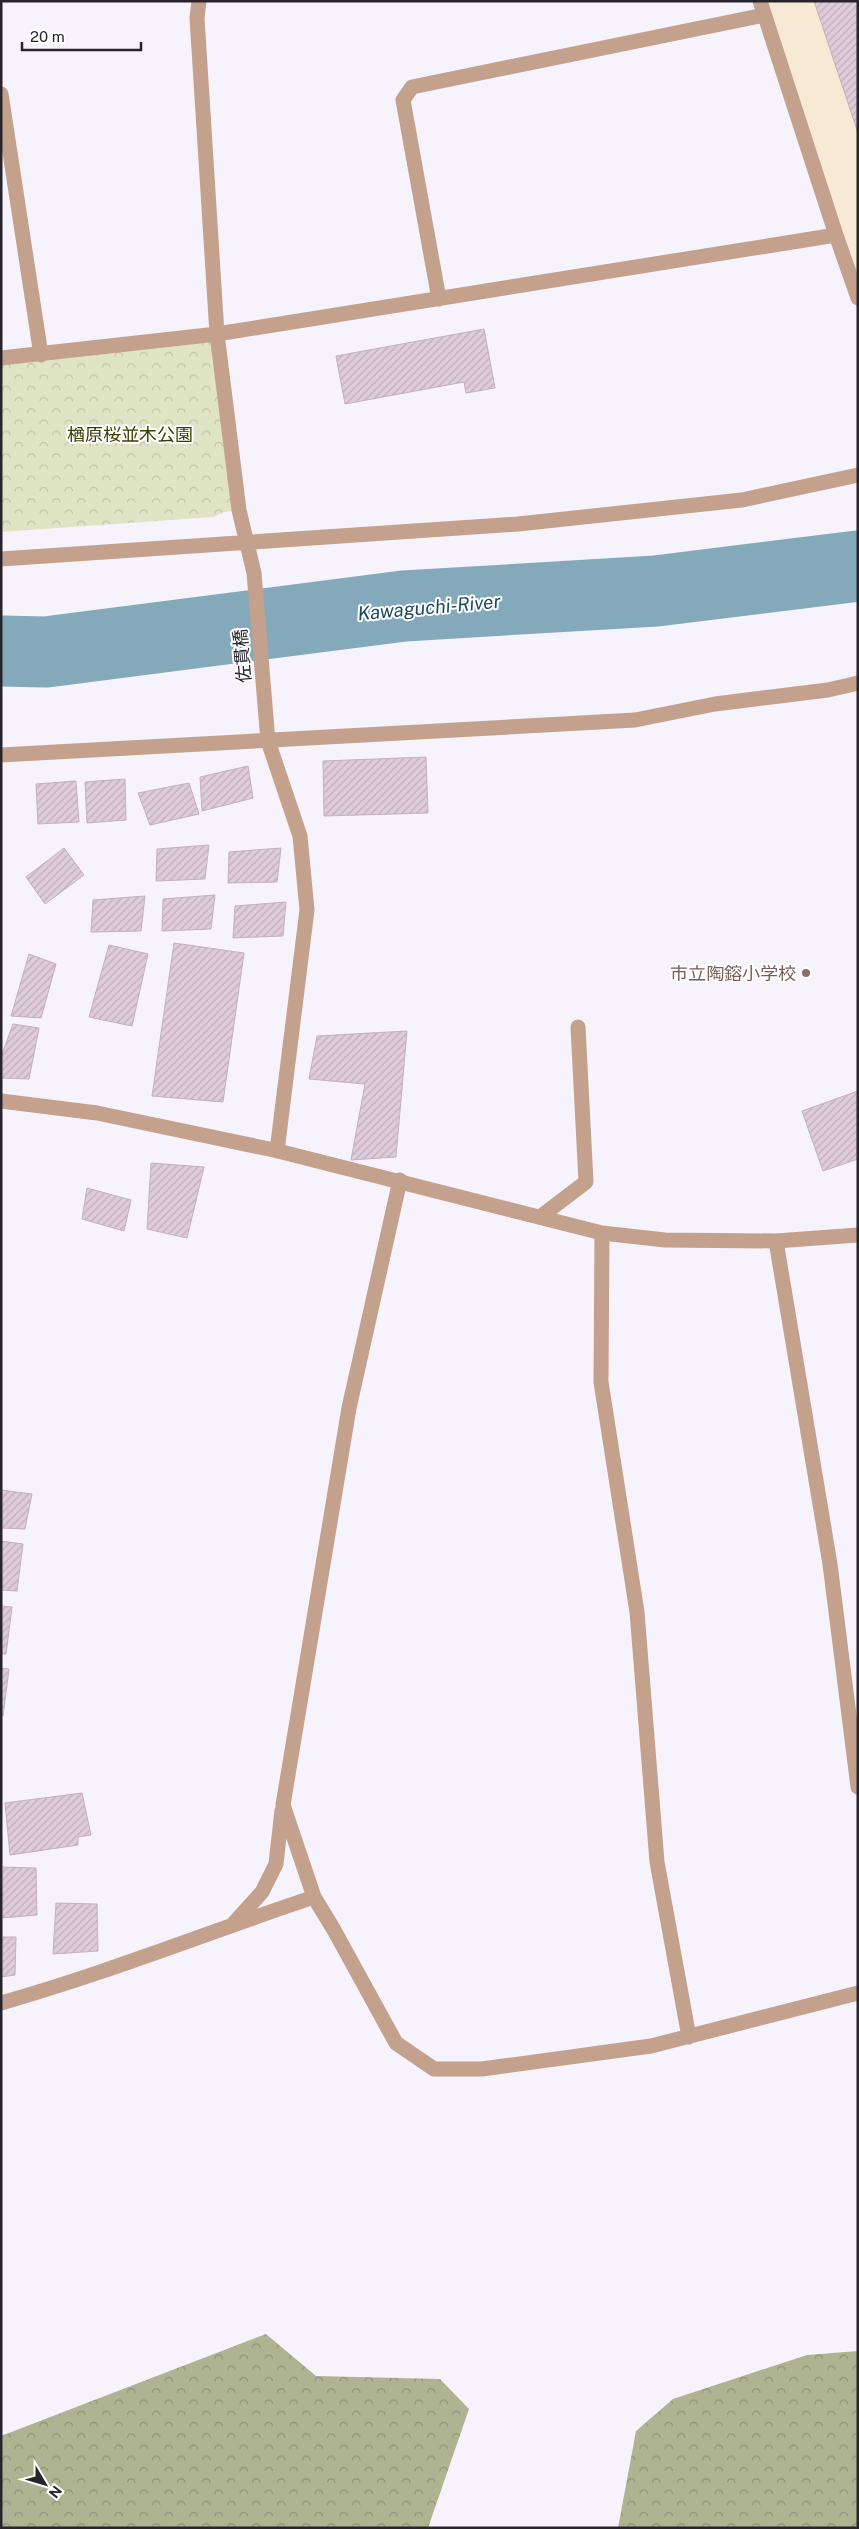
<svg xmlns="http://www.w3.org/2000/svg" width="859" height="2529" font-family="'Public Sans','Noto Sans JP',sans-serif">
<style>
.commercial{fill:#f6ead5}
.forest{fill:url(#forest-crowns)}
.park{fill:url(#park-crowns)}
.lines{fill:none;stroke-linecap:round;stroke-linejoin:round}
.river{stroke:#83a9bb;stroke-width:71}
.building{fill:url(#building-hatch);stroke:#c4b0bf}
.minor{stroke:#c3a18d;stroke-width:15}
.education-dot{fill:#8d6e63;stroke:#fff;stroke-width:2}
.labels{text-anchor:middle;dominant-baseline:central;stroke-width:4;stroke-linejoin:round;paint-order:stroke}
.park-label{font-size:18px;fill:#393f01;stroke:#fff}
.street-label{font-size:18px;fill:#27242c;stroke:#fff}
.education-label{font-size:18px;fill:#785e54;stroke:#fff;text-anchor:end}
.water-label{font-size:19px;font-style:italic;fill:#174a5e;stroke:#fff}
</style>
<defs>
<pattern id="forest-crowns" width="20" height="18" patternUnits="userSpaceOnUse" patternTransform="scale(1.25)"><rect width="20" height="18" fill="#aeb491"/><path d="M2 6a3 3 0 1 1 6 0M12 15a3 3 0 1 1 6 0" fill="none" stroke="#8e9277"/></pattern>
<pattern id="park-crowns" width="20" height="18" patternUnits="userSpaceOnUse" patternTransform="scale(1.25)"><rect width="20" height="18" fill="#dfe5c4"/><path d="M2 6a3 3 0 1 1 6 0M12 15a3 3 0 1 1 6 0" fill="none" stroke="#bfc4a9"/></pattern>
<pattern id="building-hatch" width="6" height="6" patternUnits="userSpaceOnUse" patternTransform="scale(1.25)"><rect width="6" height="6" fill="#dfcbda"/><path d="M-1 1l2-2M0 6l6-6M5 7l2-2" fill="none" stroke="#bfaebb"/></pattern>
</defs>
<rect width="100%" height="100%" fill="#f6f3fc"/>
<path class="commercial" d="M760,1H858V298Z"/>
<path class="forest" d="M266,2334L316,2376L440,2379L469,2409L428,2528H1V2436Z
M858,2351V2528H618L636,2431L673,2399L807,2355Z"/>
<path class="park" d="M217,334L239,510L224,512L214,517L1,532V358Z"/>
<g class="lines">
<path class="river" d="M1,651L46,652L404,606L656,591L858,566"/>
</g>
<path class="building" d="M814,1H858V133Z
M484,329L495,388L466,393L464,382L345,404L336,356Z
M426,757L428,813L324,816L323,761Z
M248,766L253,798L202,811L200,777Z
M125,779L126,820L87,823L85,782Z
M76,781L79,822L38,824L36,784Z
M189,783L199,814L150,825L138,793Z
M209,845L205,879L156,881L157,849Z
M64,848L84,875L45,904L26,877Z
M281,848L277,882L228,883L229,852Z
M215,895L211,929L162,931L163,899Z
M145,896L141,931L91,932L93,900Z
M286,902L283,936L233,938L235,906Z
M174,943L244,953L223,1102L152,1096Z
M109,945L148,954L132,1026L89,1017Z
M29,954L56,964L41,1018L11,1016Z
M13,1024L39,1028L29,1079L1,1078V1057Z
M407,1031L396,1157L351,1160L365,1084L309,1079L317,1036Z
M858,1091V1159L823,1171L802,1111Z
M151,1163L204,1167L187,1238L147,1229Z
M87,1188L131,1200L124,1231L82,1219Z
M1,1490L32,1494L25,1529L1,1528Z
M1,1541L23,1544L17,1591L1,1590Z
M1,1606L12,1607L6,1654H1Z
M1,1668L9,1669L3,1716H1Z
M82,1793L91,1835L78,1837V1845L10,1855L5,1803Z
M1,1867L36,1868L37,1915L1,1918Z
M56,1903L97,1904L98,1951L53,1954Z
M1,1937H16L15,1975L1,1977Z"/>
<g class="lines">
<path class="minor" d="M199,1L197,18L217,334L239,510L254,573L268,741L300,836L307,910L277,1151
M760,1L836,235
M1,94L41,355
M439,299L403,100L412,87L764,15
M1,358L217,334L836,235L858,298
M1,559L518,524L742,500L858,475
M1,755L635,720L715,704L828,690L858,683
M1,1101L97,1113L274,1150L602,1233L665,1240L776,1241L858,1235
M400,1180L349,1408L283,1805L314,1897L334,1930L396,2043L434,2069H482L651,2046L858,1993
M540,1217L586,1182L578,1027
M602,1233L601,1382L637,1612L657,1862L689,2037
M776,1241L830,1564L858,1787
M234,1923L262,1892L276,1864L282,1810
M1,2003C107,1973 209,1932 314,1897"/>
</g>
<circle class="education-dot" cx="806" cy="973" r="5"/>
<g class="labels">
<g class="park-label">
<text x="130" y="434">楢原桜並木公園</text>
</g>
<g class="street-label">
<text transform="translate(242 656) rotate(-95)">佐貫橋</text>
</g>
<g class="education-label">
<text x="796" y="973">市立陶鎔小学校</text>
</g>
<g class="water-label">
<text transform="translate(429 607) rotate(-5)">Kawaguchi-River</text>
</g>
</g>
<rect width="859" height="2529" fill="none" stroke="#27242c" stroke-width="5"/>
<g transform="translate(45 2484) rotate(128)" stroke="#ffffff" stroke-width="4" paint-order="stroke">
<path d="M0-4L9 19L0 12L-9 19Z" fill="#27242c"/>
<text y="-8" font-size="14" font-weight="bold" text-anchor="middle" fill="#27242c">N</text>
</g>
<path d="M22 42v8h119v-8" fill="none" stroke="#27242c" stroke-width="2.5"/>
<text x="30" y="42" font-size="15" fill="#27242c" stroke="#ffffff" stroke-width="4" paint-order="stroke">20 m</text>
</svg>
